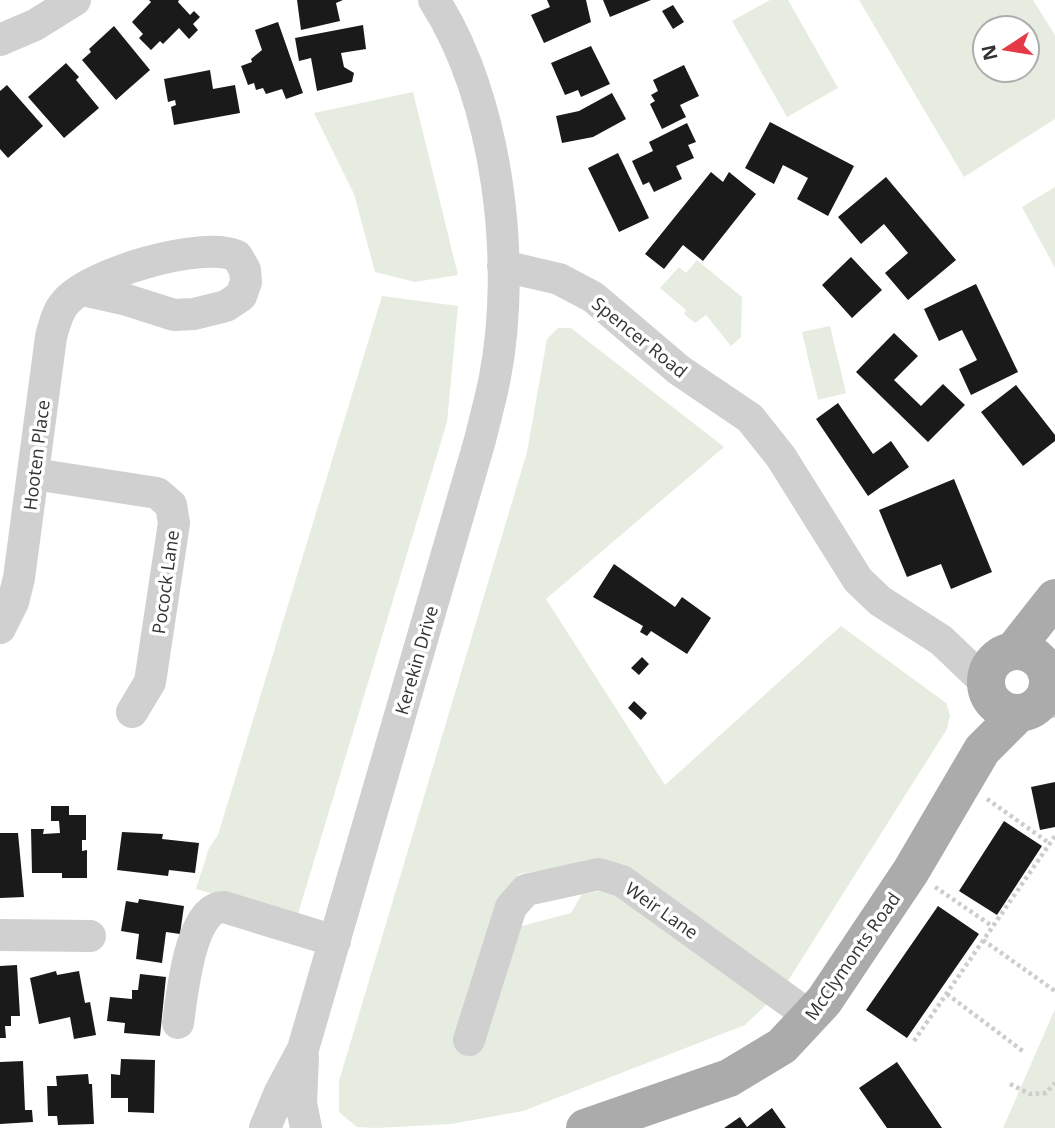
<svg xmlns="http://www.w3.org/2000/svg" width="1055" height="1128" font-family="'Open Sans',sans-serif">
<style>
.green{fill:#e6ecdf;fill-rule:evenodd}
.building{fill:#1a1a1a}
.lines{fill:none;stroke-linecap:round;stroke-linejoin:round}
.path{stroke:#cdcdcd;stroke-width:4.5;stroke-dasharray:3.5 3.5;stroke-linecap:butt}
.minor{stroke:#d0d0d0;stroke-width:32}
.major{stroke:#ababab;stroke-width:38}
.labels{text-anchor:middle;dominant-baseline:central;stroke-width:7;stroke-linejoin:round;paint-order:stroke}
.street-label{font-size:18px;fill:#333;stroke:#fff}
</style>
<rect width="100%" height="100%" fill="#fff"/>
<path class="green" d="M770,0H788L838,88L787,117L732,21Z
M859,0H1033L1055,35V119L964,177ZM985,28H1027V70H985Z
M413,92L458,275L415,282L375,272L354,194L314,113Z
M1055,187V268L1022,207Z
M697,260L742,297L741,337L731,346L706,315L695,323L684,314L686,310L660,288L679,267L686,273Z
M382,296L458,306L447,422L297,917L196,889L209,848L218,835Z
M830,326L846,393L818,400L802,332Z
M558,328H571L724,447L546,599L665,785L841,626L946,703L950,715L947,729L786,984L607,861L518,874L496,933L571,913L582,894L609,890L768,1003L745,1025L523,1111L451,1124L376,1128L357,1127L339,1112V1081L527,452L547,339Z
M1055,1009V1128H1003Z"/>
<path class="building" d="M149,0H179L178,2L190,15L194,11L200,17L193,24L198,30L189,39L179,28L163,44L160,41L151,50L139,38L143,34L132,22L151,2Z
M297,0H343L336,3L340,21L301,30Z
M547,0H586L591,22L544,43L531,15L550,7Z
M603,0H651L610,17Z
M673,5L684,22L673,29L662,11Z
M278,22L303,93L286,99L282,89L266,94L263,88L256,90L254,83L248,85L241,66L252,62L251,59L262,50L255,30Z
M363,25L366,49L341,53L344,67L354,73L352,82L317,91L311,58L299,61L295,38Z
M114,26L150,70L116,100L82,60L91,52L89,49Z
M591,46L610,84L581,97L578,90L565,95L551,63Z
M66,63L79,77L76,80L99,108L64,138L28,97Z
M684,65L699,96L680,105L686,117L662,129L650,104L655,101L651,95L658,91L653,80Z
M210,70L213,89L235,85L240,113L174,125L171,107L176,105L175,100L168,102L164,79Z
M7,85L43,126L8,158L0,149V91Z
M612,93L626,119L593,137L562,143L556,116L579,111Z
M770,122L854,166L828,216L797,199L808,178L783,165L774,184L745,168Z
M687,123L696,142L688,145L694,158L676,166L682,179L654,192L649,182L643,185L632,161L653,151L649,142Z
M618,153L649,218L619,232L588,168Z
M711,172L723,182L729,172L756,194L703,261L683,245L664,269L645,254Z
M886,177L956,260L908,300L885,273L908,253L884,224L861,244L838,217Z
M851,257L882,290L852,318L822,285Z
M976,284L1018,372L971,395L959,369L977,360L962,330L939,341L924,309Z
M894,333L918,356L894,380L921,406L943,384L965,405L928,442L856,372Z
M1016,385L1055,435V441L1023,466L981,412Z
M838,403L873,454L891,441L909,467L868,496L816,419Z
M954,479L992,572L951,589L941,564L907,577L879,510Z
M614,564L675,607L682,597L711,618L687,654L651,631L647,636L640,632L643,626L593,597Z
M642,657L649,664L639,675L631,668Z
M634,701L647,713L641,720L628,708Z
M1055,782V827L1040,830L1031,787Z
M51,806H69V815H86V840H82V851L87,850V878H62V873H32L31,829H44L43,834L60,833L59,821H51Z
M1004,821L1042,846L997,915L959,891Z
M122,832L163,834L162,839L199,843L195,873L169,870L168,876L117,870Z
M0,833H18L24,897L0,898Z
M139,899L184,906L180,934L166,932L162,963L136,959L139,934L121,931L126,901L138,903Z
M938,906L979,934L907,1038L866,1010Z
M17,965L20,1016H11V1026H5L6,1038H0V966Z
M56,971L57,975L79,971L85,1003L90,1002L96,1035L74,1039L70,1017L39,1024L30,978Z
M140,974L166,977L160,1036L124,1033L125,1023L107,1021L110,997L132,999V990H138Z
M121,1059L155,1060L154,1113L128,1112V1098H111V1074L120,1075Z
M23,1061L25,1110H32L33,1122L0,1124V1062Z
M897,1062L942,1128H887L859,1088Z
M88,1074L89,1084H92L94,1124L58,1125L57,1116H48L47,1086H57L56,1076Z
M772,1108L786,1128H724L740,1117L747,1127Z"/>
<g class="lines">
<path class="path" d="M987,799L1049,843
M935,887L992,926
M983,940L1055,991
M947,994L1024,1052
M914,1041L1055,836
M1010,1084L1030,1094L1046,1093L1055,1083"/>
<path class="minor" d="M0,40L35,25L75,0
M503,266L559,279L593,297L679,370L750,418L781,457L858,580L880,601L941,640L985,682
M34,474L157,493L171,505L174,523L150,682L132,712
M0,628L13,602L19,578L51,337C54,326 57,312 65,303C89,273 203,240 237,256L245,270L246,282L241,296L226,306L194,314L174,315L127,300L82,290
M1045,695L1055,702
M0,935L90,936
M178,1023C182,996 190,906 224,907L335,941
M469,1040L511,907L526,890L599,874L622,881L811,1017
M303,1057L301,1103L306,1128
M265,1128L280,1092L303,1049L480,440C485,419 491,398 495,377C517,262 498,99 434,0"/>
<path class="major" d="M1014,650L1055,598
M986 682a31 31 0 1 1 62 0a31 31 0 1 1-62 0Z
M585,1128L729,1078L782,1046L824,1001L911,871L982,750L1019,713"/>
</g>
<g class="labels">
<g class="street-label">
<text transform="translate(640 337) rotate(39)">Spencer Road</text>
<text transform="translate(36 455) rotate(-83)">Hooten Place</text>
<text transform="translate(165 582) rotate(-82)">Pocock Lane</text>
<text transform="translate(416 660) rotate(-74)">Kerekin Drive</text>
<text transform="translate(662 910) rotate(35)">Weir Lane</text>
<text transform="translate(852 956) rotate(-55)">McClymonts Road</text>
</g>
</g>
<g transform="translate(1006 49) rotate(258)"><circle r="33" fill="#ffffff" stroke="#adadad" stroke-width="2"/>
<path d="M0-5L12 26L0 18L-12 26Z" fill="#e63946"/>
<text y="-10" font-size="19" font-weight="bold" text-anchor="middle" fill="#333333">N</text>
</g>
</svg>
